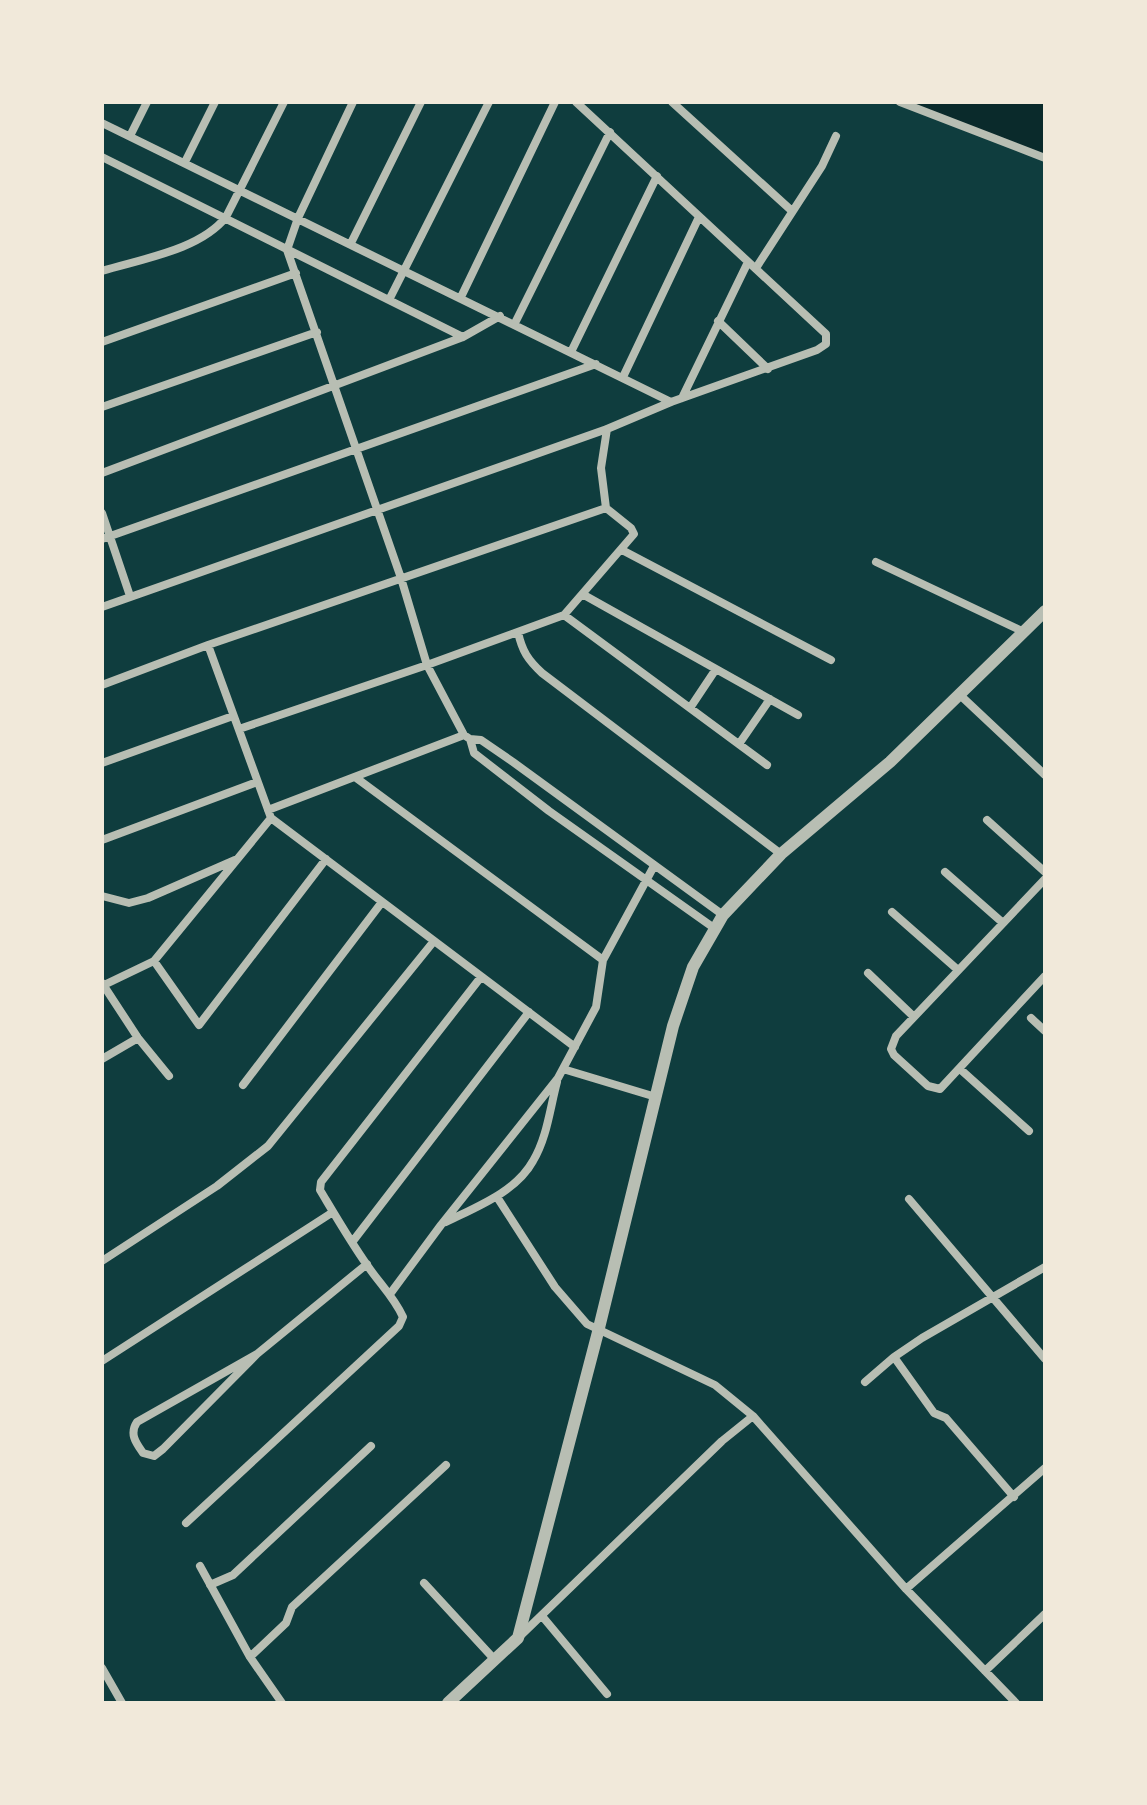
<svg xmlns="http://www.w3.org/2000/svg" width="1147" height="1805" font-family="Rubik,sans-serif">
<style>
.water{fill:#0a2a2b}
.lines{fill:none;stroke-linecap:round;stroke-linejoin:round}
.minor{stroke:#b8beb3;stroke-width:8}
.tertiary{stroke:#b8beb3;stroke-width:12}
</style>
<rect width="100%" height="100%" fill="#0f3d3e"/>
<path class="water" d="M900,102H1045V158Z"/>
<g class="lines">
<path class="minor" d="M353,102L298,218L287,250L401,578L427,665L464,735L470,739L474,753L549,811L714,928
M672,102L792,211
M900,102L1045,158
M102,123L671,402
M130,136L147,102
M102,157L463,337
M185,162L215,102
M351,243L421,102
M756,268L822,166L836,136
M102,271C141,259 200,250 226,217L284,102
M461,297L555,102
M389,300L489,102
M718,321L768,369
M515,323L610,132
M102,342L296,273
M571,352L657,176
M623,377L699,217
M682,398L748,262
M102,407L317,332
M102,473L463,337L500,316
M102,513L130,596
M102,539L596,364
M622,550L831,660
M876,562L1024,632
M584,595L798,715
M102,607L607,429L671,402L817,350L826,344V334L576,102
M564,615L767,765
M518,632C522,651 528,660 542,673L781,854
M208,645L271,818L575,1047
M102,685L208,645L606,508
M960,695L1045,775
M690,708L716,669
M239,729L427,665L564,615L634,534L631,528L606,508L601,468L607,429
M470,739L481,740L513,762L723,915
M739,744L770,699
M102,763L233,716
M355,777L603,960
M268,810L464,735
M987,820L1045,872
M102,840L257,782
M945,872L1003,923
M1045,879L896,1036L891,1049L894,1055L928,1086L940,1089L1045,976
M102,896L129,903L148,898L235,860
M892,912L958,970
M154,961L199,1025L326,859
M868,973L914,1017
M102,983L138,1038L169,1076
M104,985L154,961L271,818
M1031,1018L1045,1031
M102,1059L138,1038
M563,1069L656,1097
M960,1069L1029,1131
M243,1085L382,902
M497,1197L555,1287L587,1324L715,1385L753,1416
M909,1199L1045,1359
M446,1222C476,1207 516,1192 533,1161C547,1138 550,1108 557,1082
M353,1241L529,1012
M102,1261L217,1186L268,1146L434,941
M390,1294L441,1225L558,1078L596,1007L603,960L654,866
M257,1354L137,1422C129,1434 136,1443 143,1453L154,1456L163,1449L257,1354L367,1264
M894,1357L934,1413L946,1418L1014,1497
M102,1361L333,1212
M865,1382L894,1357L922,1338L1045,1267
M186,1523L399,1326L403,1317C394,1297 379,1283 367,1265C350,1241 335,1215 320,1190L321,1182L481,977
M200,1566L250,1657L282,1703
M424,1583L495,1660
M210,1585L233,1575L371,1446
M906,1589L1045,1468
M542,1616L607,1694
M518,1638L722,1441L753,1416L906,1589L1016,1703
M250,1657L286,1623L292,1607L446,1465
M102,1668L122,1703
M985,1671L1045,1614"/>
<path class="tertiary" d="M448,1703L518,1638L598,1332L673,1026L693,967L723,915L781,854L890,762L1045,611"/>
</g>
<rect width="1147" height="1805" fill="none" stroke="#f1e9da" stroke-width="208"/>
</svg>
